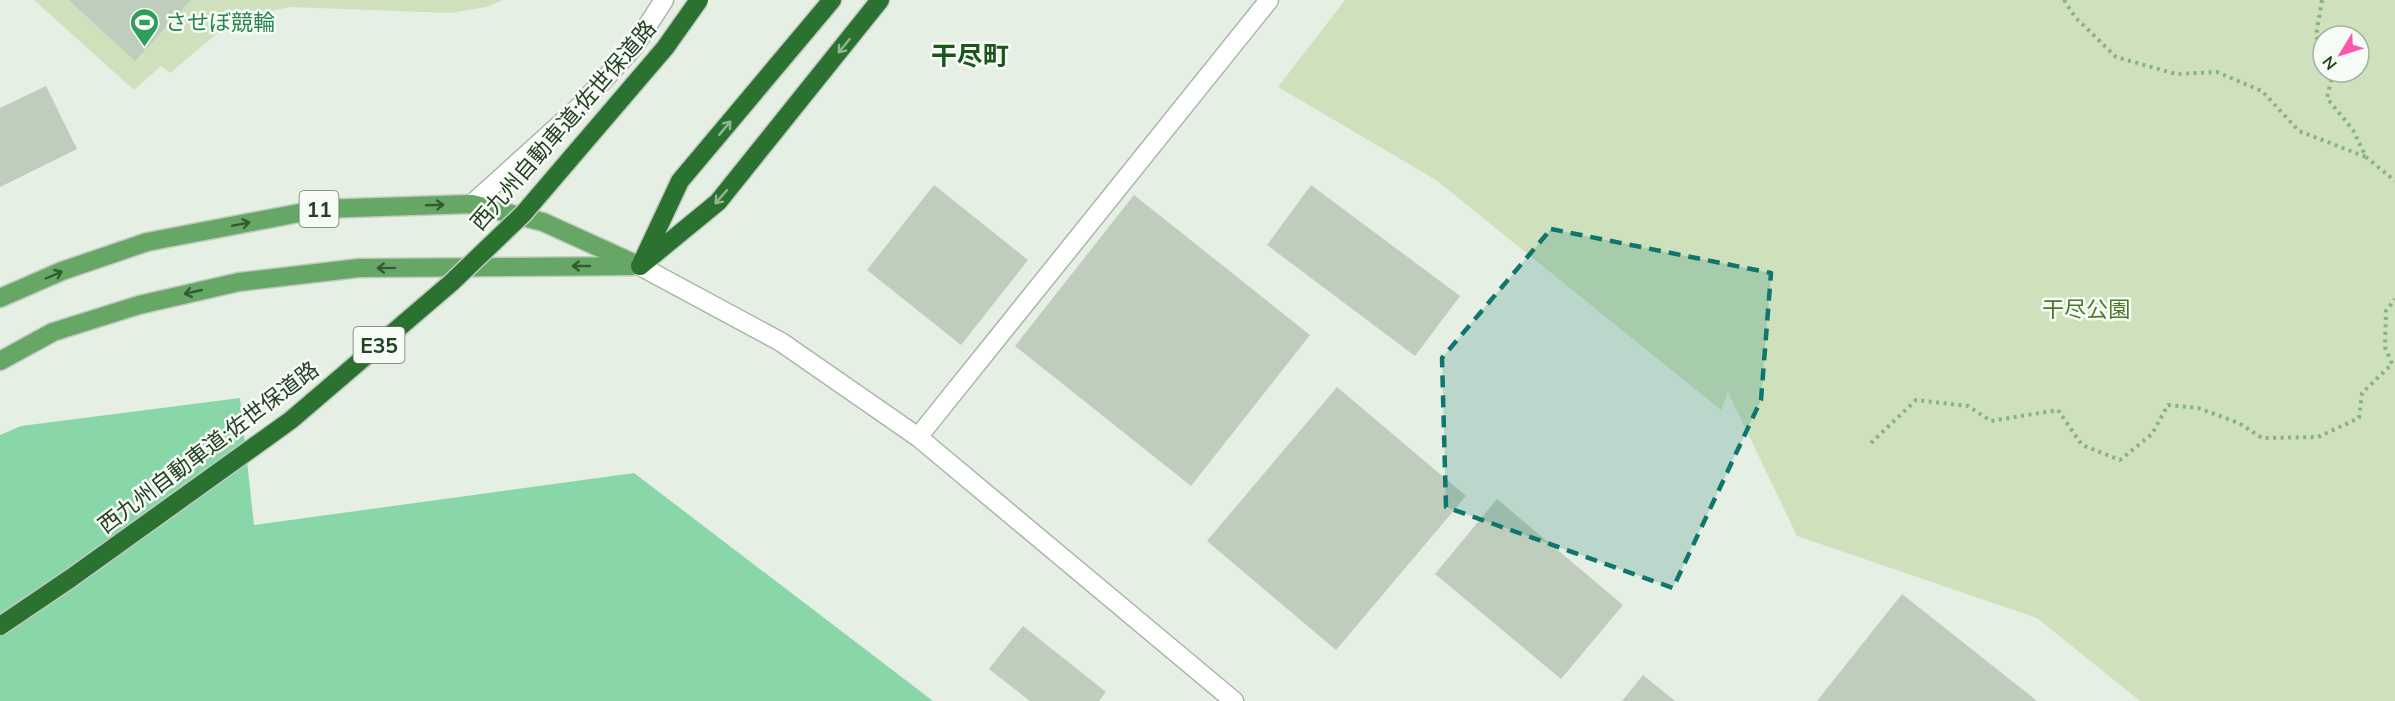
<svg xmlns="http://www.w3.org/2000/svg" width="2395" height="701" font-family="Mulish,'Noto Sans JP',sans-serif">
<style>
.green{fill:#cee1bc;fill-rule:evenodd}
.water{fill:#89d7a9}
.building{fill:#bfcdbc}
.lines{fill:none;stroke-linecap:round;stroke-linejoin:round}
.minor-casing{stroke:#a7b8a6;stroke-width:21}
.tertiary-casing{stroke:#a7b8a6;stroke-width:21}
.primary-casing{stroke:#c1cac1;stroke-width:21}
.motorway-casing{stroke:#c1cac1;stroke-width:21}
.path{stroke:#85b483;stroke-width:4;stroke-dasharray:3 4.5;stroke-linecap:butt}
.minor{stroke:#fff;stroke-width:18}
.tertiary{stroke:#fff;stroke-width:18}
.primary{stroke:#66a766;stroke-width:18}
.motorway{stroke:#2b712f;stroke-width:18}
.motorway-bridge-casing{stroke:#c1cac1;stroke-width:21;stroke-linecap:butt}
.motorway-bridge{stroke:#2b712f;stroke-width:18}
.oneway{stroke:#91b692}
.oneway2{stroke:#335b33}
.marked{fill:#0f766e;fill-opacity:0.2;stroke:#0f766e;stroke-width:4.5;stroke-dasharray:12 8;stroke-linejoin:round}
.labels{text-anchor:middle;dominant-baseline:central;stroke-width:5;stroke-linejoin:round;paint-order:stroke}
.shield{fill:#f7fbf5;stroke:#627a61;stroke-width:1.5}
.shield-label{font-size:21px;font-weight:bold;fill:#224222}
.leisure-label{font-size:22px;fill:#27864d;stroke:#f7fbf5;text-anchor:start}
.street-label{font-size:22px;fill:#224222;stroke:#f7fbf5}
.park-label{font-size:22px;fill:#477c29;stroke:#f7fbf5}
.quarter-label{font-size:26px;font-weight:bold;fill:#1c561d;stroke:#f7fbf5}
</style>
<rect width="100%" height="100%" fill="#e6efe4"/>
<path class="green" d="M34,0H504L486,7L451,13L290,7L255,14L233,20L170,73L161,66L134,90Z
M1345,0H2395V701H2140L2037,618L1797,536L1728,392L1721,410L1436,180L1278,87ZM2323,36H2359V72H2323Z"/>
<path class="water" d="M240,398L254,525L634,473L933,701H0V435L21,426Z"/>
<path class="building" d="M69,0H191L135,61Z
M46,86L77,149L0,187V108Z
M934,185L1028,260L961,345L867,270Z
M1311,185L1460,296L1415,356L1267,245Z
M1134,195L1310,335L1191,486L1015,346Z
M1337,387L1466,496L1336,650L1207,541Z
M1497,499L1623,605L1561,679L1435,574Z
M1902,594L2037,701H1817Z
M1023,626L1106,692L1099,701H1030L989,669Z
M1643,675L1675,701H1622Z"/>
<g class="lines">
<defs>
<path id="minor" d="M472,204L577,109L633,48L664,0
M918,437L1269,0"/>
<path id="tertiary" d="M640,266L781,342L918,437L1234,701"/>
<path id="primary" d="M0,298L62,271L147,242L320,209L472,204L543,222L640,266
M0,361L53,332L139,305L239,282L359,268L632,266"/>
<path id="motorway" d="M642,262L680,181L832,0
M640,266L718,202L880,0"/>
</defs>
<use href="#minor" class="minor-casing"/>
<use href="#tertiary" class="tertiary-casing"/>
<use href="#primary" class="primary-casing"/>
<use href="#motorway" class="motorway-casing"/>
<path class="path" d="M2064,0L2075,17L2116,57L2176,74L2217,72L2262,91L2299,131L2366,157
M2322,0L2316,36L2323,50
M2333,72L2327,98L2353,130L2366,157L2395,181
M1871,443L1916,400L1968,406L1991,421L2058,410L2082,445L2120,460L2152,434L2168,405L2198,408L2239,423L2262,438L2318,437L2359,418L2362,393L2392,364L2385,347L2386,311L2395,299"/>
<use href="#minor" class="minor"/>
<use href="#tertiary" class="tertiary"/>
<use href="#primary" class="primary"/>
<use href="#motorway" class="motorway"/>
<defs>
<path id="motorway-bridge" d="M0,626L71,578L291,420L451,283L523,214L665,48L699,0"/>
</defs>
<use href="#motorway-bridge" class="motorway-bridge-casing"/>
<use href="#motorway-bridge" class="motorway-bridge"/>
</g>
<defs><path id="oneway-shaft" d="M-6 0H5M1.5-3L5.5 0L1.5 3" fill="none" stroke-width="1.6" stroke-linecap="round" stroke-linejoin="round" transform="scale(1.5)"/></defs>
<g class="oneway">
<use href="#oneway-shaft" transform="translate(844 46) rotate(129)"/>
<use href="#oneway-shaft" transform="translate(725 128) rotate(-50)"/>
<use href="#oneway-shaft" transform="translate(721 197) rotate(131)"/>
</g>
<g class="oneway2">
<use href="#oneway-shaft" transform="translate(435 205) rotate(-2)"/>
<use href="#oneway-shaft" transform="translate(241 224) rotate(-11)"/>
<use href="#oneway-shaft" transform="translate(581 266) rotate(180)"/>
<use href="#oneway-shaft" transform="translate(386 268) rotate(179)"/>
<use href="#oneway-shaft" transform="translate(54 275) rotate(-23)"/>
<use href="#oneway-shaft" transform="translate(193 292) rotate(167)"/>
</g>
<path class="marked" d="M1551,229L1771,273L1761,400L1673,588L1446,507L1442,358Z"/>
<defs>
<symbol id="stadium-pin" viewBox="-11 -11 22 30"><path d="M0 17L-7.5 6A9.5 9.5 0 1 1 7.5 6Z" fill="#2e9e5b" stroke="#f7fbf5"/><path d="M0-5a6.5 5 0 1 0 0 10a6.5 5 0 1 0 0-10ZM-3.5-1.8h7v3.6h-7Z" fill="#fff"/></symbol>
</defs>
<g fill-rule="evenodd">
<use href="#stadium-pin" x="128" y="6" width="33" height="45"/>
</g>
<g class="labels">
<g class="shield">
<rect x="299.5" y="191" width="39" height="36" rx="4.5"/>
<rect x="353.5" y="327" width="51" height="36" rx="4.5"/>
</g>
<g class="shield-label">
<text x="319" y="209">11</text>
<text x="379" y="345">E35</text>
</g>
<g class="leisure-label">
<text x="165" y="22">させぼ競輪</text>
</g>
<g class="street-label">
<text transform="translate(563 125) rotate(-49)">西九州自動車道;佐世保道路</text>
<text transform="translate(208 447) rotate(-37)">西九州自動車道;佐世保道路</text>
</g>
<g class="park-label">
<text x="2086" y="309">干尽公園</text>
</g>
<g class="quarter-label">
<text x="970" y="55">干尽町</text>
</g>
</g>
<g transform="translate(2341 54) rotate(232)"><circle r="28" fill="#f7fbf5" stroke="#a2b1a1" stroke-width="1.5"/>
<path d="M0-4.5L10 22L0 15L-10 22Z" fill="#fb56a8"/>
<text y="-9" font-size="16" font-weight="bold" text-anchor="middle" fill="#224222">N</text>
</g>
</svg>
